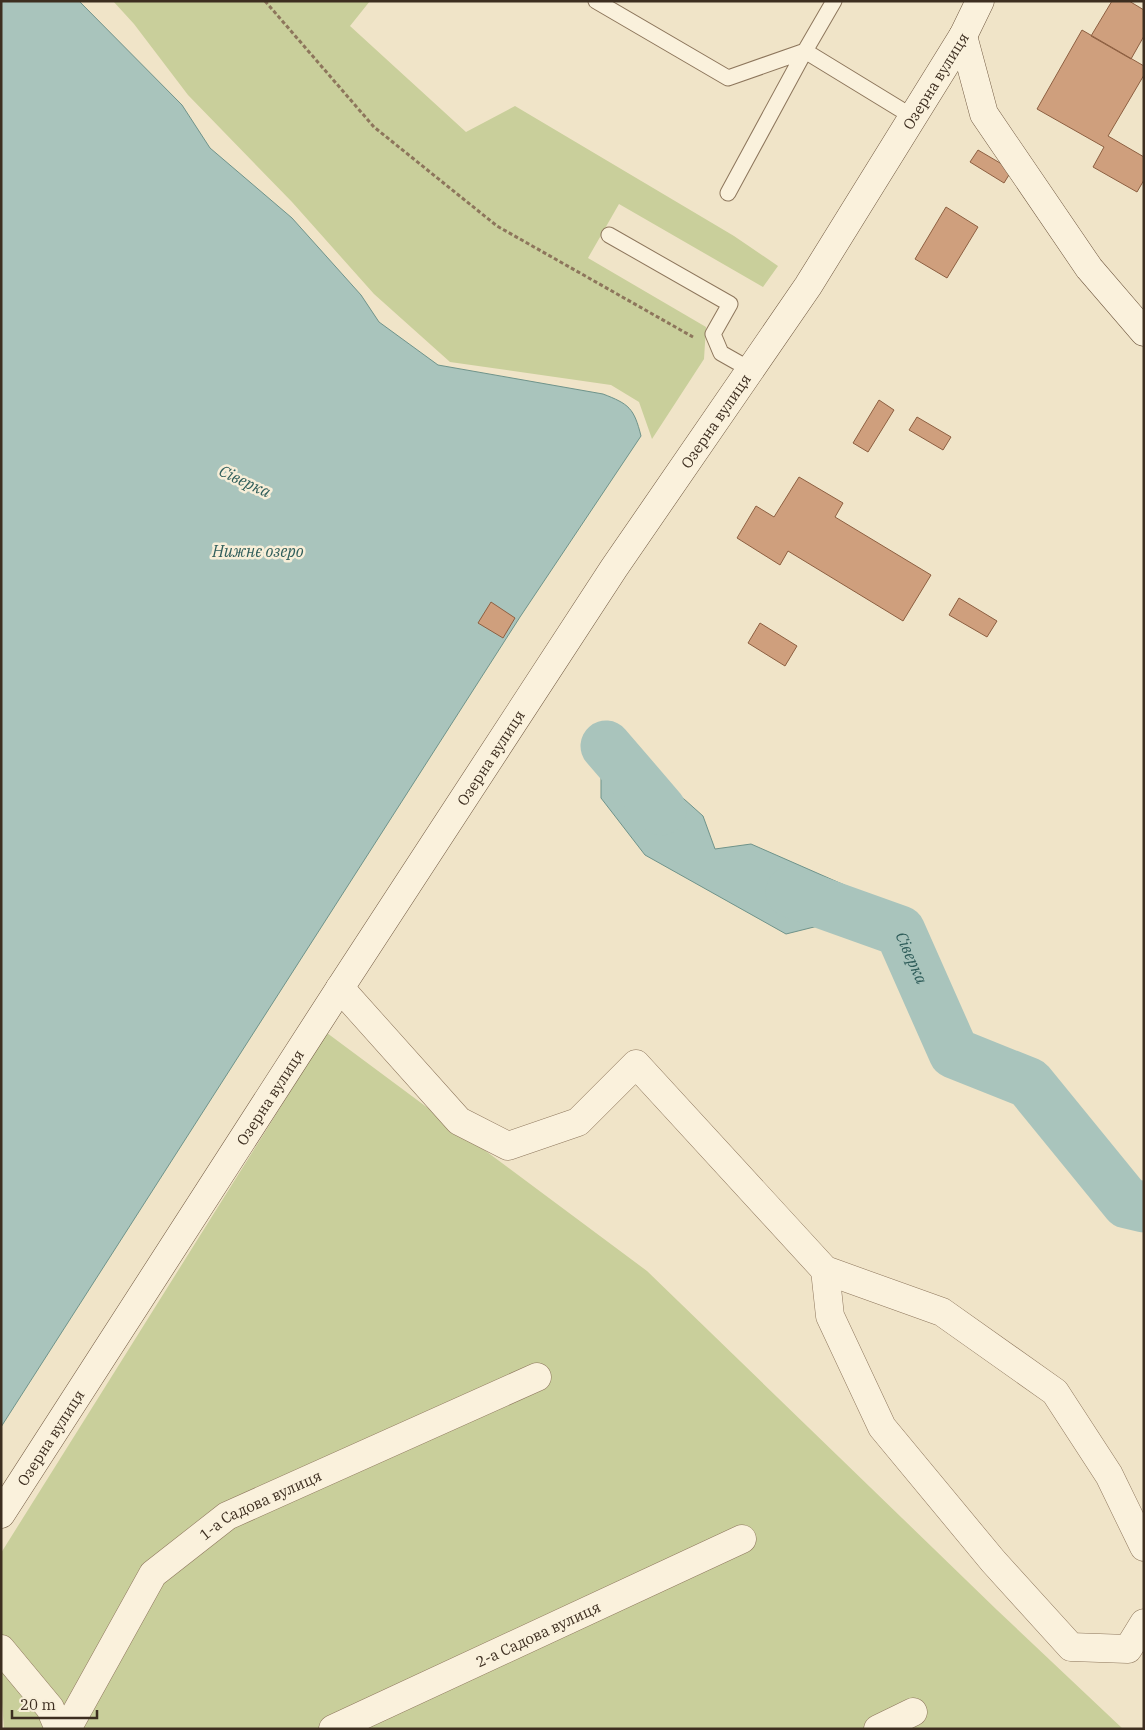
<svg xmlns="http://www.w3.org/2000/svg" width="1145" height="1730" font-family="'IBM Plex Serif',serif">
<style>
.green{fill:#c9cf9b}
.water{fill:#a9c4bc;stroke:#6f938a}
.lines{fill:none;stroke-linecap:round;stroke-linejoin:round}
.river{stroke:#a9c4bc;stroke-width:51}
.building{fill:#cf9f7d;stroke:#8d5f41}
.lane-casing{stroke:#8d765c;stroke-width:17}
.street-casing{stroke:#8d765c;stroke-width:29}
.secondary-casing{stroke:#6f573f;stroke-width:29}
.path{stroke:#8d765c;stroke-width:3;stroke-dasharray:4 2.5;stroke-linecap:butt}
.lane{stroke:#faf1dc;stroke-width:15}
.street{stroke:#faf1dc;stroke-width:28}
.secondary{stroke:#faf1dc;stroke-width:28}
.labels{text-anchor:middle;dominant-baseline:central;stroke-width:5;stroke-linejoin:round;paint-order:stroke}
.street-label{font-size:15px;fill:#3d2e20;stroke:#f7eed8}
.water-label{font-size:16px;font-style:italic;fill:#2f5d5a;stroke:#f7eed8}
</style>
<rect width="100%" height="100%" fill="#f0e4c8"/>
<path class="green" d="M113,1H370L350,26L466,132L515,106L734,236L778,266L763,287L619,204L588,258L706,327L704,359L652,439L639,402L611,385L450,362L374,294L292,202L188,95L134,24Z
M327,1033L647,1271L997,1610L1123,1729H4L1,1690V1553Z"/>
<path class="water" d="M1,1H79L182,105L210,148L292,218L361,295L379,322L438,365L603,394C629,404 634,408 641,436L520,617L1,1427Z
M601,755L636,756L703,816L715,849L751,844L858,891V926L826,924L786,934L645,855L601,798Z"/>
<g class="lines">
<g class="river">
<path d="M606,746L661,810"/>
<path id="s1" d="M791,892L900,931L954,1053L1029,1083L1127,1203L1144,1207"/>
</g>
</g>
<path class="building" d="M1112,1H1129L1144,10V36L1131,59L1091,36Z
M1082,30L1144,66V75L1108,136L1144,157V180L1137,192L1093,167L1104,147L1037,109Z
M978,150L1012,170L1004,183L970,162Z
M946,207L978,227L947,278L915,259Z
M879,400L894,410L868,452L853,443Z
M917,417L951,437L943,450L909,430Z
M799,477L843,503L835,517L931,575L903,621L788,551L780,565L737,538L756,506L774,517Z
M959,598L997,621L987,637L949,615Z
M491,602L515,618L503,638L478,623Z
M760,623L797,646L785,666L748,643Z"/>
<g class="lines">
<defs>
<path id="lane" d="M596,1L728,78L805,51L728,193
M834,1L805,51L913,117
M609,235L730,304L713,334L721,353L751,370"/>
<g id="street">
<path d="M340,988L459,1121L508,1146L578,1122L636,1064L825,1270L942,1312L1055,1392L1109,1475L1144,1547"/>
<path d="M825,1270L830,1316L882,1427L993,1561L1071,1647L1128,1649L1144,1623"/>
<path d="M1,1649L50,1708L59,1729"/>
<path id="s2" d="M67,1729L153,1574L227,1516L537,1377"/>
<path id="s3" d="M333,1729L742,1539"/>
<path d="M878,1729L913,1712"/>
</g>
<g id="secondary">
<path d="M963,36L984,114L1089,268L1144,332"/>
<path id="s4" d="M1,1514L340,988L614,568L808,286L963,36L980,1"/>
</g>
</defs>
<use href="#lane" class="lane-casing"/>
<use href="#street" class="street-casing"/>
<use href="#secondary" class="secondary-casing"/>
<path class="path" d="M265,1L374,127L497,226L693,337"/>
<use href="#lane" class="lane"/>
<use href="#street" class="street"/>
<use href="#secondary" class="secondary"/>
</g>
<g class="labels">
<g class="street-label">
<text stroke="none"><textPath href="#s4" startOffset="1711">Озерна вулиця</textPath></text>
<text stroke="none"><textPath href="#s4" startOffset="1306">Озерна вулиця</textPath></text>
<text stroke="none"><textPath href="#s4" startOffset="901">Озерна вулиця</textPath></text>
<text stroke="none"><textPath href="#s4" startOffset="496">Озерна вулиця</textPath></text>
<text stroke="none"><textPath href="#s4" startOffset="91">Озерна вулиця</textPath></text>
<text stroke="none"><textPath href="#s2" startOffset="306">1-а Садова вулиця</textPath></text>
<text stroke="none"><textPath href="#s3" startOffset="226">2-а Садова вулиця</textPath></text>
</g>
<g class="water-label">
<text transform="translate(245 481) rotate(25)">Сіверка</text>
<text x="258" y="551">Нижнє озеро</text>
<text stroke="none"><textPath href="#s1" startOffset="145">Сіверка</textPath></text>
</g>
</g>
<rect width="1145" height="1730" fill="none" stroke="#3d2e20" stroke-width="5"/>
<path d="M12 1710v8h85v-8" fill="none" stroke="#3d2e20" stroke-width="2.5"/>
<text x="20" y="1710" font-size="15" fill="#3d2e20" stroke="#f7eed8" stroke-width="4" paint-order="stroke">20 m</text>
</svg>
